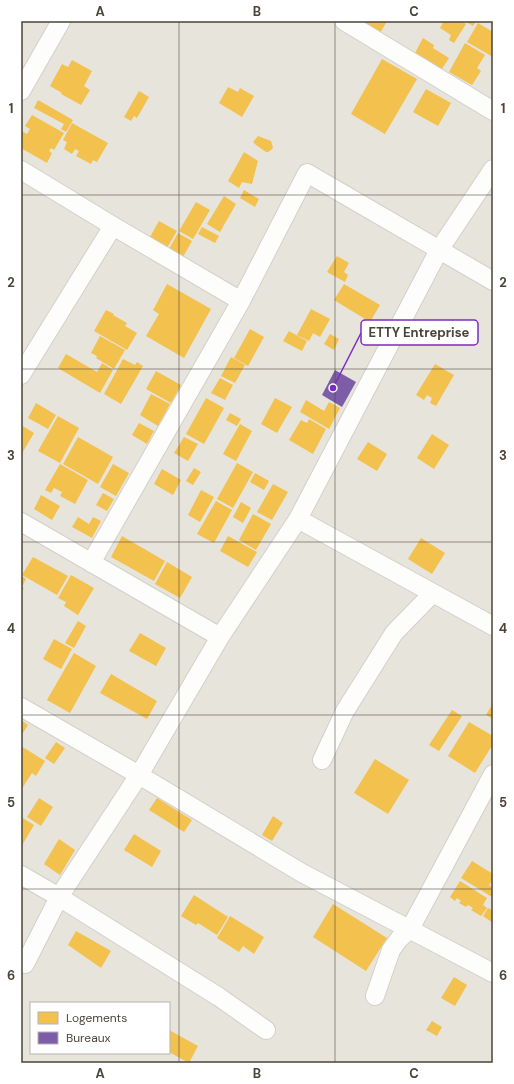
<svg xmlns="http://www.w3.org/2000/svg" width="514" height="1084" font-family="'DM Sans',sans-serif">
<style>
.residential{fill:#e7e4dc;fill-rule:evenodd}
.homes{fill:#f2c14e}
.offices{fill:#7b5ea7}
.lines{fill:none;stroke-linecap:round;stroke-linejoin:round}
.minor-casing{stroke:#d2d0cb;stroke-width:20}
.minor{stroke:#fdfdfc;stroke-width:18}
.grid{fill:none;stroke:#4b4439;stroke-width:1;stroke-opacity:0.55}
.leader{fill:none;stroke:#7b2cbf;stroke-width:1.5}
.callout-dot{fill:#7b2cbf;stroke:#fff;stroke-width:1.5}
.callout{fill:#fff;stroke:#7b2cbf;stroke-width:1.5}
.callout-label{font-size:13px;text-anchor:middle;font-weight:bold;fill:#4b4439}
.neatline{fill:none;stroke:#4b4439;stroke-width:1.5}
.grid-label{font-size:13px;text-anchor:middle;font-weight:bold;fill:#4b4439}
</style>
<rect width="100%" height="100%" fill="#f4f2ee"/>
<path class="residential" d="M21,21H493V1063H21ZM31,1003H169V1053H31Z"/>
<path class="homes" d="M366,21H387L379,35L364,26Z
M444,21H461L466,24L454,43L449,40L451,35L440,28Z
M465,21H476L473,26Z
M478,23L493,32V57L467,42Z
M423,38L434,45L433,48L449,58L442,69L415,53Z
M465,43L485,55L477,68L481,71L472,85L449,72Z
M382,59L417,79L385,134L351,114Z
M72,60L92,71L84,86L90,90L81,105L61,94L62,93L50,86L62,64L68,67Z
M228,87L238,92L240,88L254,96L242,117L219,103Z
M426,89L451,103L438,126L413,112Z
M139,91L149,97L137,118L134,116L131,121L124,117Z
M38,100L73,120L66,132L61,129L64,124L34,108Z
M32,115L64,133L54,150L51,148L49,151L52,153L47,163L21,148V133L22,131L27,134L30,129L25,126Z
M72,123L108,143L97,162L93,160L91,164L76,156L79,151L75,149L72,154L64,149L67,142L63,140Z
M258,136L271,141L272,144L273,148L271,150L268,152H266L256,145L253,142Z
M244,152L258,161L252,184L242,182L239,188L228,181Z
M244,190L259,199L255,207L240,198Z
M224,196L236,204L220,232L207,224Z
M196,202L210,210L193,239L179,231Z
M159,221L177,231L167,248L150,237Z
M202,227L219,236L215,243L198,234Z
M178,233L192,241L183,257L169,249Z
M337,256L349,263L344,272L348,275L345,282L327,272Z
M167,284L211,309L184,358L146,336L159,314L153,310Z
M344,284L380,305L370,322L334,300Z
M311,309L330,319L320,337L313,333L309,341L297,335Z
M106,310L114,314L113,315L127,323L125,326L137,333L127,350L94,331Z
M250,329L264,337L248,366L234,358Z
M289,331L307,341L302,351L283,341Z
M330,334L339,339L334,350L324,344Z
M100,336L125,350L114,369L96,358L97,356L91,353Z
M66,354L97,372L102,363L113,370L100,393L58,368Z
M231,357L245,365L235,383L221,376Z
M123,359L135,365L137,362L143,366L121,404L104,394Z
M435,364L454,375L436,406L430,403L432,398L427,395L424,400L416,395Z
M156,371L181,385L171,403L146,389Z
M220,378L233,385L225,400L211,393Z
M151,394L170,404L158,426L140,415Z
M206,398L224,408L204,444L186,434Z
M275,398L292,407L277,433L261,424Z
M306,400L324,411L329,402L340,408L329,429L300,412Z
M36,403L56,415L48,429L28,418Z
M230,413L241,419L237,426L226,420Z
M58,416L79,428L60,463L38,451Z
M309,419L326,429L313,454L289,440L301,420L307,423Z
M139,423L154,431L147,444L132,435Z
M240,424L252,431L236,461L223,454Z
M21,425L34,433L21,455Z
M432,434L449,445L434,469L417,458Z
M78,437L113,457L98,484L63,464Z
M184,437L198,444L188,461L174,453Z
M368,442L387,454L377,471L357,459Z
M237,463L253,472L233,508L217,499Z
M60,464L88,480L75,504L60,496L62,492L54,488L51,493L45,490Z
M113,464L129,473L116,496L100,487Z
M194,468L201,472L193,485L186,481Z
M162,469L181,480L173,495L154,484Z
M255,473L269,481L264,490L250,482Z
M273,484L288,492L272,520L257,512Z
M201,490L214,497L200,522L188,515Z
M103,493L114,499L107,511L96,505Z
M41,495L60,506L52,520L34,509Z
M216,501L232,510L214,543L197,534Z
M241,502L251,508L243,523L233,517Z
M253,514L271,524L256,550L239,540Z
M78,517L89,524L93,517L101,521L92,538L72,527Z
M122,536L165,561L154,581L111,557Z
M228,536L257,552L248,567L220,551Z
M421,538L445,553L432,574L408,559Z
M33,557L68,576L57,595L22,575Z
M167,562L192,577L180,598L155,584Z
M71,575L94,588L78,615L64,606L66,602L58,598Z
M22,576L26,579L22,587L24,588L21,592Z
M78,621L86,626L74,648L65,643Z
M140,633L166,648L156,666L129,651Z
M54,639L72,649L61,669L43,659Z
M74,653L96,666L70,713L47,700Z
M111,674L157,701L147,719L100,693Z
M493,703V719L486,715Z
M452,710L462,716L439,751L429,745Z
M21,720L28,725L21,736Z
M469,722L493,736V744L475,773L448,756Z
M56,742L65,748L54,764L45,758Z
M21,746L45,761L36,776L32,773L21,790Z
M375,759L409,780L388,814L354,793Z
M39,798L53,807L41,826L27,817Z
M157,798L192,820L184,832L149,810Z
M273,816L283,823L272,841L262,835Z
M21,817L34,825L21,847Z
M134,834L161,851L152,867L124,850Z
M59,839L75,850L60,875L44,864Z
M472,861L493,874V881H492L489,885L493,888V895L492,897L461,878Z
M460,881L487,898L483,905L487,908L481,916L471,910L473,908L468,905L466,907L459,903L461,901L457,898L455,901L450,897Z
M194,895L228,917L217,935L198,923L196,925L181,916Z
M333,904L387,938L366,971L313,937Z
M488,908L492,910L493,908V923L483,916Z
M230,916L264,937L254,954L243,946L239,952L217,938Z
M76,931L111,951L101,968L68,945Z
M454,977L467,985L455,1006L441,998Z
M432,1021L442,1027L437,1036L426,1030Z
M169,1030L198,1046L189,1063L169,1052Z"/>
<path class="offices" d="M335,370L356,382L342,407L322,395Z"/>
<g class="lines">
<defs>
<path id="minor" d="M344,21L493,111
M21,91L61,21
M21,170L113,226L241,301
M21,375L113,226
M298,519L493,626
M21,522L220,637
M91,563L241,301L307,173L493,281
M21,707L139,775L302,873L493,973
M322,760L345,711L394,633L433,593
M21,875L59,897L219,997L266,1030
M25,964L59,897L139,775L220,637L298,519L439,250L493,169
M375,996L391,950L399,939L410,929L493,774"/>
</defs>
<use href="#minor" class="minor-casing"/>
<use href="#minor" class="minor"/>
</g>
<path class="grid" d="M179,21V1063M335,21V1063M21,195H493M21,369H493M21,542H493M21,715H493M21,889H493"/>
<path class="leader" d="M333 388L361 333"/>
<circle class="callout-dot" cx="333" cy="388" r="4"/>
<rect class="callout" x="361" y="320" width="117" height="25" rx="4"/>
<g class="callout-label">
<text x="419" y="337">ETTY Entreprise</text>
</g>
<rect width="514" height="1084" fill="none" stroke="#ffffff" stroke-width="44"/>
<rect x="30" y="1002" width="140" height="52" fill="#ffffff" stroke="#b7b4b0"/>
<rect x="38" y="1012" width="20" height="12" fill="#f2c14e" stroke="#b7b4b0"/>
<text x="66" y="1022" font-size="12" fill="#4b4439">Logements</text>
<rect x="38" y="1032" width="20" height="12" fill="#7b5ea7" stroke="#b7b4b0"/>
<text x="66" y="1042" font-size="12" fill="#4b4439">Bureaux</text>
<rect x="22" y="22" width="470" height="1040" class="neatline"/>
<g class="grid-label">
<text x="100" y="16">A</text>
<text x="257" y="16">B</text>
<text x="414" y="16">C</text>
<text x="11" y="113">1</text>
<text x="503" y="113">1</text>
<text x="11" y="287">2</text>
<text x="503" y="287">2</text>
<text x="11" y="460">3</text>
<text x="503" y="460">3</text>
<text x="11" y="633">4</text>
<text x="503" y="633">4</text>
<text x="11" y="807">5</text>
<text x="503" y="807">5</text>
<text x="11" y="980">6</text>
<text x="503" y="980">6</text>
<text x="100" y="1078">A</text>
<text x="257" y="1078">B</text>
<text x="414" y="1078">C</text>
</g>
</svg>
